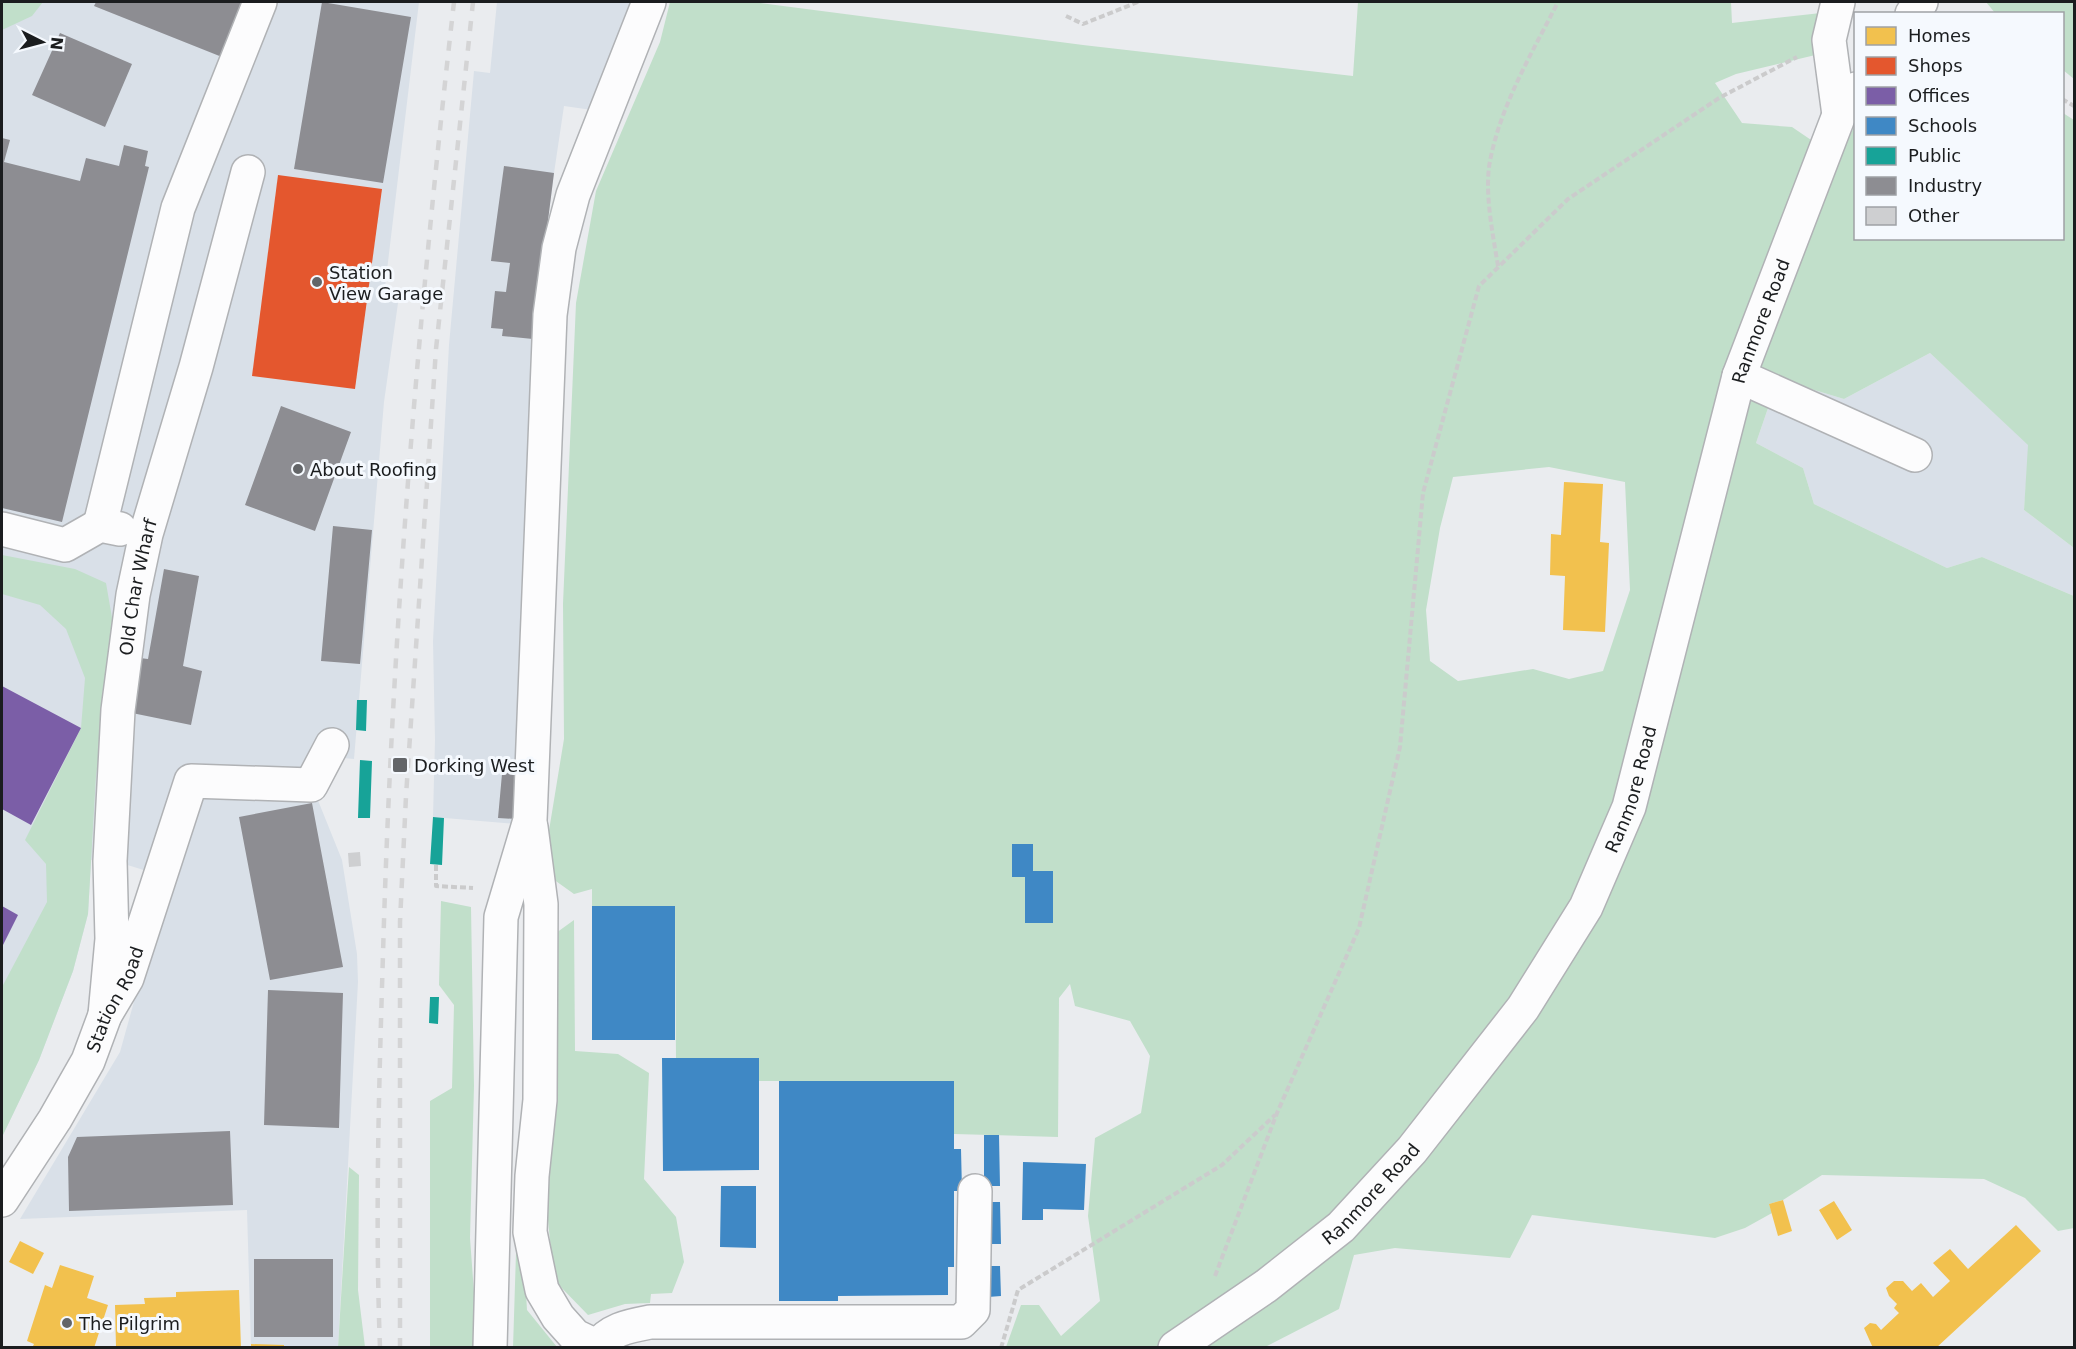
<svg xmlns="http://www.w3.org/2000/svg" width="2076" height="1349" font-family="'DejaVu Sans',sans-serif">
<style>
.built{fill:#d9e0e8}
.green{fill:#c1dfca;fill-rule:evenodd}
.homes{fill:#f2c14e}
.shops{fill:#e4572e}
.offices{fill:#7b5ea7}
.schools{fill:#3f88c5}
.public{fill:#17a398}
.industry{fill:#8d8d92}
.building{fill:#cecfd1}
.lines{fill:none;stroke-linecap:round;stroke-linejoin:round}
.minor-casing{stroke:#b0b2b5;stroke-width:36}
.path{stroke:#cbcbcc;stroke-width:4;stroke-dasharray:6 3;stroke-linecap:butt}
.minor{stroke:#fcfcfd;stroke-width:33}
.rail{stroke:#d4d4d5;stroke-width:4.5;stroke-dasharray:10 10;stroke-linecap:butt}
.poi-dot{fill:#636568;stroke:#f5f9fe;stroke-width:2}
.labels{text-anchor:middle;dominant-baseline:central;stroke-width:6;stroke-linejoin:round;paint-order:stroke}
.poi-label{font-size:18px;fill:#1b1d1f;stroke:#f5f9fe;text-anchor:start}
.street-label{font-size:18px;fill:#1b1d1f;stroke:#f5f9fe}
</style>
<rect width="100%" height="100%" fill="#eaecef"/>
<path class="built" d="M2,2H419L385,287L400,289L384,402L354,759L343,758L315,793L342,860L357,954L358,982L338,1347H251L247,1210L20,1219L120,1052L135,998L176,880L121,863L91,860L88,914L73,971L39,1060L2,1137Z
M497,2H634L592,110L564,106L554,173L533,339L516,824L433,817L435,740L433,641L449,345L474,71L490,73Z
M1930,353L2029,445L2024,510L2074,548V596L1982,557L1947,568L1814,504L1803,468L1756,443L1778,379L1844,399Z"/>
<path class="green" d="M2,2H43L32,16L2,30Z
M670,2H753L1083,45L1353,76L1358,2H1731L1732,23L1821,13L1836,50L1736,74L1715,83L1742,123L1792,127L1839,159L1855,125L1856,238H2062L2063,113L2074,120V548L2024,510L2028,445L1930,353L1844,399L1778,379L1756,443L1803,468L1814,504L1947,568L1982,557L2074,596V1228L2058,1231L2025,1198L1984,1179L1822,1175L1783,1200L1769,1204L1772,1213L1745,1228L1715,1238L1532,1215L1510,1258L1395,1248L1354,1255L1339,1309L1265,1347H1006L1021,1305H1039L1061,1336L1100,1301L1088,1216L1095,1138L1141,1113L1150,1056L1130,1021L1075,1006L1070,984L1059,998L1058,1137L954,1134V1081H759L676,1058L675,906H592V889L574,894L553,879L545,855L564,739L563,604L576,303L596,191L660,42ZM1549,467L1625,482L1630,590L1603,671L1569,679L1533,669L1458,681L1430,661L1426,610L1440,528L1453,477ZM1013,844H1033V871L1053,872V923H1025V877H1012Z
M1986,2H2074V79L2063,70L2062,14L1995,13Z
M2,555L75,569L106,583L115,635L96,776L88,914L73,971L39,1060L2,1137V987L47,902L46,864L25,840L81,728L85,678L66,629L40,605L2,594Z
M441,901L471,907L474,1086L470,1238L478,1347L430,1348V1101L452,1088L454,1005L439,985Z
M574,920L575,1051L618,1054L649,1073L644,1179L676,1217L684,1262L672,1293L651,1294L650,1303L625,1304L588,1315L554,1280L545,1190L556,933Z
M349,1167L359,1175L358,1290L365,1347H338Z
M517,1221L524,1258L527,1310L557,1347L513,1348Z"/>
<path class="homes" d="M1564,482L1603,484L1600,542L1609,543L1605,632L1563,630L1565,576L1550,575L1551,534L1561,535Z
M1783,1200L1792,1231L1778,1236L1769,1204Z
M1834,1201L1852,1230L1837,1240L1819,1210Z
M2016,1225L2041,1251L1936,1348H1873L1864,1328L1870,1323L1876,1324L1881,1330L1899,1313L1894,1308L1897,1304L1889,1296L1886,1288L1894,1281H1903L1912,1291L1921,1283L1933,1297L1950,1281L1933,1263L1950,1249L1968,1269Z
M20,1241L44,1253L33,1274L9,1262Z
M60,1265L94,1276L87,1298L108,1305L94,1348H32L34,1344L27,1341L45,1285L52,1288Z
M239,1290L241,1348H116L115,1305L145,1304L144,1298L176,1297V1292Z
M251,1344L284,1345V1348H251Z"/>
<path class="shops" d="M278,175L382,189L355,389L252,376Z"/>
<path class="offices" d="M2,686L81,728L31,825L2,809Z
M2,906L18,915L2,947Z"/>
<path class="schools" d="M1012,844H1033V871H1053V923H1025V877H1012Z
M592,906H675V1040H592Z
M662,1058H759V1170L663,1171Z
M779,1081H954V1149H961L962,1191H954V1267H948V1295L838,1296V1301H779Z
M984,1135H999L1000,1186H984Z
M1023,1162L1086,1164L1084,1210L1043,1209V1220H1022Z
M721,1186H756V1248L720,1247Z
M986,1202H1000L1001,1244H986Z
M987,1266H1000L1001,1296L988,1297Z"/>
<path class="public" d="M357,700H367L366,731L356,730Z
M360,760L372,761L370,818H358Z
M433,817L444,818L442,865L430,864Z
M430,997H439L438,1024L429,1023Z"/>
<path class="industry" d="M96,2H245L222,57L94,6Z
M322,2L411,17L383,183L294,169Z
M60,33L132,64L105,127L32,95Z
M2,138L10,140L4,162L80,181L86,158L119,166L124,145L148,151L145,166L149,167L62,522L2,508Z
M504,166L554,173L533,339L502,336L503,329L491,328L495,291L506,292L510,263L491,261Z
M281,406L351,432L315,531L245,505Z
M333,526L372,530L360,664L321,661Z
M164,569L199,576L183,666L202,671L191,725L132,713L140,658L148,659Z
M503,763L521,764L516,819L498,818Z
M312,803L343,967L270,980L239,817Z
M268,990L343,993L339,1128L264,1125Z
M230,1131L233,1205L69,1211L68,1157L77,1137Z
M254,1259H333V1337H254Z"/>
<path class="building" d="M360,852L361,866L349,867L348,853Z"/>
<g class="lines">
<defs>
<g id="minor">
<path d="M1838,2L1829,40L1839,115"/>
<path d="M1912,14L1921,2"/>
<path d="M1739,376L1915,455"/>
<path d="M100,525L178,208L260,2"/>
<path d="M2,529L65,545L100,525L120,529"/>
<path d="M531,827L541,904L540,1100L532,1176L530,1232L542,1290L558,1317L575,1336L596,1346"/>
<path id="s1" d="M105,1015L112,939L110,861L118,710L133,595L146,534L196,367L248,172"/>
<path id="s2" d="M2,1200L55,1119L88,1061L105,1015L127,978L191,781L311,785L332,745"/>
<path d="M490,1348L501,917L530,820L550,315L559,248L573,195L649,2"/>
<path d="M596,1348C610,1329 629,1326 650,1322H961L973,1310L975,1191"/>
<path id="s3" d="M1175,1348L1266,1286L1341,1227L1412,1150L1523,1008L1586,907L1629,807L1739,376L1839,115L1856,89"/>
</g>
</defs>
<use href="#minor" class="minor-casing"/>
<path class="path" d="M1066,16L1083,24L1138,2
M2062,99L2074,106
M1498,266C1493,235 1484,192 1490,161C1501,104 1532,53 1558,2
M436,865V886L473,888
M1215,1276L1277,1113L1359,928L1400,747L1423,493L1479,286L1568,199L1719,98L1797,57
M1001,1348L1018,1290L1222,1165L1275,1115"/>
<use href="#minor" class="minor"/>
<path class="rail" d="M380,1348C375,1217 379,1085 383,954C392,635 418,318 454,2
M400,1348V922L406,796L436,349L473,2"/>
</g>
<g class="poi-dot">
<circle cx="317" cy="282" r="6"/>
<circle cx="298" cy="469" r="6"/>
<rect x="392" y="757" width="16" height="16" rx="3"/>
<circle cx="67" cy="1323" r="6"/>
</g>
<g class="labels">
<g class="poi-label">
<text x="329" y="272">Station<tspan x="329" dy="21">View Garage</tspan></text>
<text x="310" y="469">About Roofing</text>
<text x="414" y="765">Dorking West</text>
<text x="79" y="1323">The Pilgrim</text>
</g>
<g class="street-label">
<text stroke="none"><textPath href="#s3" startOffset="1222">Ranmore Road</textPath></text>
<text stroke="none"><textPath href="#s1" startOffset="430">Old Char Wharf</textPath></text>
<text stroke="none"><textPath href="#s3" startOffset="736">Ranmore Road</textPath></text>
<text stroke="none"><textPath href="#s2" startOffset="231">Station Road</textPath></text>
<text stroke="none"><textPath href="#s3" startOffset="250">Ranmore Road</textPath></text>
</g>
</g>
<rect width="2076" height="1349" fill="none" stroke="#1b1d1f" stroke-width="6"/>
<rect x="1854" y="12" width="210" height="228" fill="#f5f9fe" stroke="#9ea1a5" stroke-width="1.5"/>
<rect x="1866" y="27" width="30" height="18" fill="#f2c14e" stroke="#9ea1a5" stroke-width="1.5"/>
<text x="1908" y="42" font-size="18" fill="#1b1d1f">Homes</text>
<rect x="1866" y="57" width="30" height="18" fill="#e4572e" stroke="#9ea1a5" stroke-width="1.5"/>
<text x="1908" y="72" font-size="18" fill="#1b1d1f">Shops</text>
<rect x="1866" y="87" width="30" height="18" fill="#7b5ea7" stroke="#9ea1a5" stroke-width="1.5"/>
<text x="1908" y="102" font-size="18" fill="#1b1d1f">Offices</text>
<rect x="1866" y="117" width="30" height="18" fill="#3f88c5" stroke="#9ea1a5" stroke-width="1.5"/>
<text x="1908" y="132" font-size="18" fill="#1b1d1f">Schools</text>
<rect x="1866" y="147" width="30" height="18" fill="#17a398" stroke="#9ea1a5" stroke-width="1.5"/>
<text x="1908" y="162" font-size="18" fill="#1b1d1f">Public</text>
<rect x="1866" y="177" width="30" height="18" fill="#8d8d92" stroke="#9ea1a5" stroke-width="1.5"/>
<text x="1908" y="192" font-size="18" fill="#1b1d1f">Industry</text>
<rect x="1866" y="207" width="30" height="18" fill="#cecfd1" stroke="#9ea1a5" stroke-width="1.5"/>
<text x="1908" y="222" font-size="18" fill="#1b1d1f">Other</text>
<g transform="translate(42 42) rotate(96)" stroke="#f5f9fe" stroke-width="4.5" paint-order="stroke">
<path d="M0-4.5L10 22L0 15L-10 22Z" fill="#1b1d1f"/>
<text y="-9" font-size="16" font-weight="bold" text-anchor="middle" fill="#1b1d1f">N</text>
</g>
</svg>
